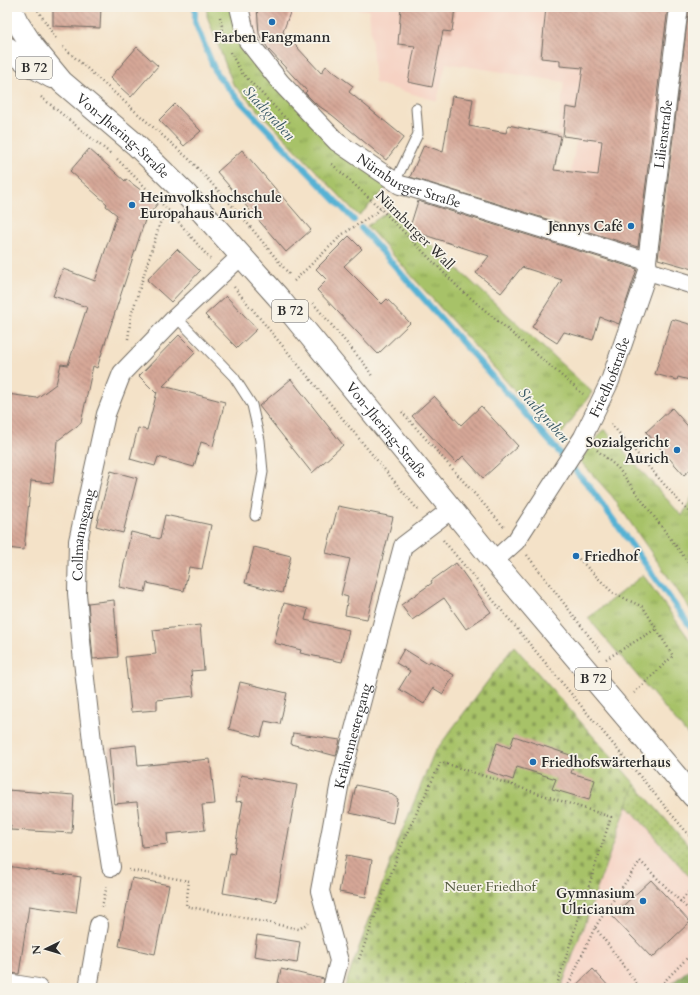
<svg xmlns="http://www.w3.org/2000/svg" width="700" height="995" font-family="Cardo,serif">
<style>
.built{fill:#f6d2c3}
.grass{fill:url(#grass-dots);stroke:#69764a}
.forest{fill:url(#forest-crowns);stroke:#586a44}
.cemetery{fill:url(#cemetery-stones);stroke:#69764a}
.park{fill:url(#park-tufts);stroke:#69764a}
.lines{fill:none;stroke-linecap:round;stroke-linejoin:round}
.stream{stroke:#56b2d4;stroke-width:6}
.building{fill:url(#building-back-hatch)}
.lane-casing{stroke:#716b62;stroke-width:11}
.street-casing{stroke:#716b62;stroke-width:20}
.primary-casing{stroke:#716b62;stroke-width:24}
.path{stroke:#716b62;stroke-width:2.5;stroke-dasharray:1 3;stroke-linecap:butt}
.lane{stroke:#fff;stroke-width:9}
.street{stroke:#fff;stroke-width:18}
.primary{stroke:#fff;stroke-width:22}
.poi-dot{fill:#1f6fb2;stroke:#f7f3e8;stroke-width:1.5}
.labels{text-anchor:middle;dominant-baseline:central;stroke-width:3.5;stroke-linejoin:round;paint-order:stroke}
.shield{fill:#f7f3e8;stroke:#686764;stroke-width:1}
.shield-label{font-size:13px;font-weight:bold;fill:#2b2b2b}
.poi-label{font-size:14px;font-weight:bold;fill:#2b2b2b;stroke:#f7f3e8;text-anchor:start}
.street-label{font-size:14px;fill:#2b2b2b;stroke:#f7f3e8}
.park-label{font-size:14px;fill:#50583d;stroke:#f7f3e8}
.water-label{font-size:15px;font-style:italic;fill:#3a5a66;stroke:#f7f3e8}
</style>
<defs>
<pattern id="grass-dots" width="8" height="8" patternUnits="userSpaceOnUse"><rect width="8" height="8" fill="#a7c268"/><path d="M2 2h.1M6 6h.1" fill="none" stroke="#889e56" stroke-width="1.8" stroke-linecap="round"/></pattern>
<pattern id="forest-crowns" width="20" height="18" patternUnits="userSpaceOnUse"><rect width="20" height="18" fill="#85a85c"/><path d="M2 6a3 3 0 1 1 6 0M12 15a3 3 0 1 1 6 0" fill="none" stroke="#6d894c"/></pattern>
<pattern id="cemetery-stones" width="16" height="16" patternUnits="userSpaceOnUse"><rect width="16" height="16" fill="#a7c268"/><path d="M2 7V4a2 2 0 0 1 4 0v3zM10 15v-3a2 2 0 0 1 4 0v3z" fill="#889e56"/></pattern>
<pattern id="park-tufts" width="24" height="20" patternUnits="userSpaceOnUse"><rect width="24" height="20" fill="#a7c268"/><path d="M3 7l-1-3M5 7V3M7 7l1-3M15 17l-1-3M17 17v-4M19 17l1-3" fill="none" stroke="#889e56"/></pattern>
<pattern id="building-back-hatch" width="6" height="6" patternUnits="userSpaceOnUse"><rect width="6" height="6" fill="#d6a797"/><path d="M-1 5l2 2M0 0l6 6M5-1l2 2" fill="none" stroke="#ae887b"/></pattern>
</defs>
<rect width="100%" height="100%" fill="#f7f3e8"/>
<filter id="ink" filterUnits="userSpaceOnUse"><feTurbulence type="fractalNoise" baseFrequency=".025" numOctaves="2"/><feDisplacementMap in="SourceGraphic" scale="8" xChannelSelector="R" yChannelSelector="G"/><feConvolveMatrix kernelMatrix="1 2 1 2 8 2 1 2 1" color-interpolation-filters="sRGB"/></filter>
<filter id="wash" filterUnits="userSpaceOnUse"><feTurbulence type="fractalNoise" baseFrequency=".012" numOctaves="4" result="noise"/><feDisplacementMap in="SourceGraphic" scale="16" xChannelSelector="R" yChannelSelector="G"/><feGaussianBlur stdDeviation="0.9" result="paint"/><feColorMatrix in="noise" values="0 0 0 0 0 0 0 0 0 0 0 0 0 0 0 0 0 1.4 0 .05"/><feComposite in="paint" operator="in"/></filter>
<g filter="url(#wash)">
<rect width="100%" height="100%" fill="#f4e2c8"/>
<path class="built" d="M245,7H297L273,61L251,32Z
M323,7H693V120L659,118L641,256L573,234L583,194L568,189L577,136L558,132L564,82L446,63L437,101L375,83L369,10Z
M635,784L693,851V988H561Z"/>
<path class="grass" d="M635,784L693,851V881L627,805Z"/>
<path class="forest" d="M693,966V988H666Z"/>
<path class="cemetery" d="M514,646L635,784L561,988H344L401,834L434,753Z"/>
<path class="park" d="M207,7H230L244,48L388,186L359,216L233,84L207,16Z
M392,209L592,392L558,439L367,226Z
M604,429L682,516L693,495V613L612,496L580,461Z
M643,575L693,644V741L588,618Z"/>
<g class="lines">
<path class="stream" d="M195,7V22L216,73L236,97L354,220
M361,228L589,486L693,630"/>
</g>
<g id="blocks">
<path class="building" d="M53,7H101L100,28L53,26Z
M257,7H292L283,32L321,73L326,66L353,86L349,92L404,137L386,160L332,115L316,104L305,93L307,91L269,50L259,34Z
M401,7H455L452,32L443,31L432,87L408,82L415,46L398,44Z
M546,7H668L638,247L410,177L424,145L443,152L452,96L473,99L469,126L506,133L508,125L561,136L554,170L598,175L602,141L563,136L566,107L577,109L583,68L560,66V60L541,58Z
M689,7H693V269L658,259Z
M137,47L158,66L131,97L110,78Z
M175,104L201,131L184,146L159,120Z
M89,149L125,181L126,179L158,203L145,220L97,368L93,366L81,423L57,441L53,483L31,481L24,550L7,548V394L37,398L56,384L61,364L68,365L87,307L53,296L63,269L95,281L117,215L106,206L107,204L70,171Z
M242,150L311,230L286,252L217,172Z
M418,201L637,269L619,324L600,317L593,340L564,332L557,343L532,327L562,280L522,267L501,293L476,273L489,256L409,230Z
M349,236L362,249L344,266L382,304L387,299L410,323L378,354L317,290L327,280L316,269Z
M177,249L200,271L171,302L147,280Z
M226,296L257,329L237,348L205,315Z
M672,319L693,325V381L678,377L677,380L655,374Z
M179,335L196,352L163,386L225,402L213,446L201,442L194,467L158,457L155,466L130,459L138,428L147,430L157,392L156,393L139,376Z
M291,379L343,445L312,473L259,406Z
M434,396L461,425L481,406L518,446L483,478L463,456L456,463L412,416Z
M672,408L693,432V467L684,475L646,432Z
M111,471L137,478L123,533L96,526Z
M338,506L393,517L367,619L345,615L348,597L341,595L350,559L326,553Z
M165,515L211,525L202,569L189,567L184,591L147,583L145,592L119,587L131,532L160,539Z
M254,547L291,556L282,593L245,583Z
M456,563L491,612L466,629L444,598L412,620L401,605L432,583L431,581Z
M114,600L118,657L93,659L88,603Z
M284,603L308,609L305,620L349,630L342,662L300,653L301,650L274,643Z
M200,625L204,670L191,671L194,696L157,700V710L131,712L125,657L156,654L153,630Z
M404,649L428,664L430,661L454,675L443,694L433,688L424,704L399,689L410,671L396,663Z
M240,682L287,693L280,724L265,721L261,737L229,729Z
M293,733L340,740L336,756L291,744Z
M514,736L576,757L571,773L595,780L589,800L552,789L556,779L517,767L513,780L488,771L497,743L510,748Z
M136,745L138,766L210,759L215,804L202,805L205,830L167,834L168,844L142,847L137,802L114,804L109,748Z
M241,775L297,785L276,902L223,893L230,853L234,854L243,801L236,802Z
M356,785L388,792L398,799L393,823L350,813Z
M7,790L74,795L72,833L10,830L11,825H7Z
M346,855L372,860L366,897L339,892Z
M7,866L81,877L76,913L29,906L19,974L7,973Z
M132,878L169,885L155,954L119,946Z
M651,880L690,922L652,958L612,916Z
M257,935L300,942L297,963L254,956Z
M281,969L324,979L322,988H277Z
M593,969L610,988H573Z"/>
</g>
</g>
<g filter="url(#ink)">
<use href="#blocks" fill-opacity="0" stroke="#716b62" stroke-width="1"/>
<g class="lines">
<defs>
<path id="lane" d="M395,182L418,134L416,108
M176,317L234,377L252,405L260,440L263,472L255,516"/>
<g id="street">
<path id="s1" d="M239,7L247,40L281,83L337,142L400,185L412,188L647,261"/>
<path d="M648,271L693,285"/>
<path id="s2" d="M494,561L516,541L583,437L610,381L648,271L647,261L679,7"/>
<path id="s3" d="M111,867L93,750L82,652L77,593L78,541L106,414L122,373L176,317L242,255"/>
<path d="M7,983L38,988"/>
<path d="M88,988L99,925"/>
<path id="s4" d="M332,988L339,961L320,891L340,782L403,546L453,508"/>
</g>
<g id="primary">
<path id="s5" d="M10,7L17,22L34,48L62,82L135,144L185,193L278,297L494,561L693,796"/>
<path d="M7,48L32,66L52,77"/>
</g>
</defs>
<use href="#lane" class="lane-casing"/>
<use href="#street" class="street-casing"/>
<use href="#primary" class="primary-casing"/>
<path class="path" d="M36,7L56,39
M220,17L225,40
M63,47L190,160L238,212L289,274
M230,52L242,73L291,124
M41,97L111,154
M117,159L171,213L210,259
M332,164L381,209L459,288L583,394
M294,281L343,234L377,212L389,200
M234,287L418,510
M313,303L366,366L372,376
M128,339L131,316L161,220L171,213
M402,412L504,527
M611,424L693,517
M597,450L618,468L693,569
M443,540L693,840
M527,555L602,653
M576,556L613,593L643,607L673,656L634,693
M606,659L656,629
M129,870L189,881L186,906L299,929L308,923
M680,902L693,887
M102,907L107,885
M595,927L640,861L693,914
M359,959L404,839L441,762L611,817L556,988
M465,983L485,988
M567,988L595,927L640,988
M658,988L693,952"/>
<use href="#lane" class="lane"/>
<use href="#street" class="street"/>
<use href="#primary" class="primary"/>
</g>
</g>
<g class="poi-dot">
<circle cx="272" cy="22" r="4"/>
<circle cx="132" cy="205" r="4"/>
<circle cx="631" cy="226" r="4"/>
<circle cx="677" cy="450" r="4"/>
<circle cx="576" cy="556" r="4"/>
<circle cx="533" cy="762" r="4"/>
<circle cx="643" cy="901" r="4"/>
</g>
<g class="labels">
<g class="shield">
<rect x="16" y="57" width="36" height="22" rx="3"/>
<rect x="272" y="300" width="36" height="22" rx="3"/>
<rect x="575" y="668" width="36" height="22" rx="3"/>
</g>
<g class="shield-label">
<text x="34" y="68">B 72</text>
<text x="290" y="311">B 72</text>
<text x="593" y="679">B 72</text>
</g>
<g class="poi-label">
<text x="272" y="37" text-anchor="middle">Farben Fangmann</text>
<text x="140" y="197">Heimvolkshochschule<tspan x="140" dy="16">Europahaus Aurich</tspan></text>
<text x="623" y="226" text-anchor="end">Jennys Café</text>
<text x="669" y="442" text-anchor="end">Sozialgericht<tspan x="669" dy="16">Aurich</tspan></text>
<text x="584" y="556">Friedhof</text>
<text x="541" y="762">Friedhofswärterhaus</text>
<text x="635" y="893" text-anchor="end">Gymnasium<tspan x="635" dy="16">Ulricianum</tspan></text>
</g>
<g class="street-label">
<text stroke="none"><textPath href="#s2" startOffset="470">Lilienstraße</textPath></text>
<text stroke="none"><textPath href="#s5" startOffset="173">Von-Jhering-Straße</textPath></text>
<text stroke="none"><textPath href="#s1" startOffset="253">Nürnburger Straße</textPath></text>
<text transform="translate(415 230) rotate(45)">Nürnburger Wall</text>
<text stroke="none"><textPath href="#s2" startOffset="219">Friedhofstraße</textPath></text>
<text stroke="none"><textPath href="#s5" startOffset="569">Von-Jhering-Straße</textPath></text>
<text stroke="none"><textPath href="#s3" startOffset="335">Collmannsgang</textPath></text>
<text stroke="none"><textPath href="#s4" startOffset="259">Krähennestergang</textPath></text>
</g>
<g class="park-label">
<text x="490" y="886">Neuer Friedhof</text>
</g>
<g class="water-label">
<text transform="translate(269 113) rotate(47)">Stadtgraben</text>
<text transform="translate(544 415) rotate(48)">Stadtgraben</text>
</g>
</g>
<rect width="700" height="995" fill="none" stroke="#f7f3e8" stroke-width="24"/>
<g transform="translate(46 949) rotate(265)" stroke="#f7f3e8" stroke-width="3" paint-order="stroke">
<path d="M0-3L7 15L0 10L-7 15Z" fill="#2b2b2b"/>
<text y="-6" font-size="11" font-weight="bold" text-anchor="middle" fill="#2b2b2b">N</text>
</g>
</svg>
